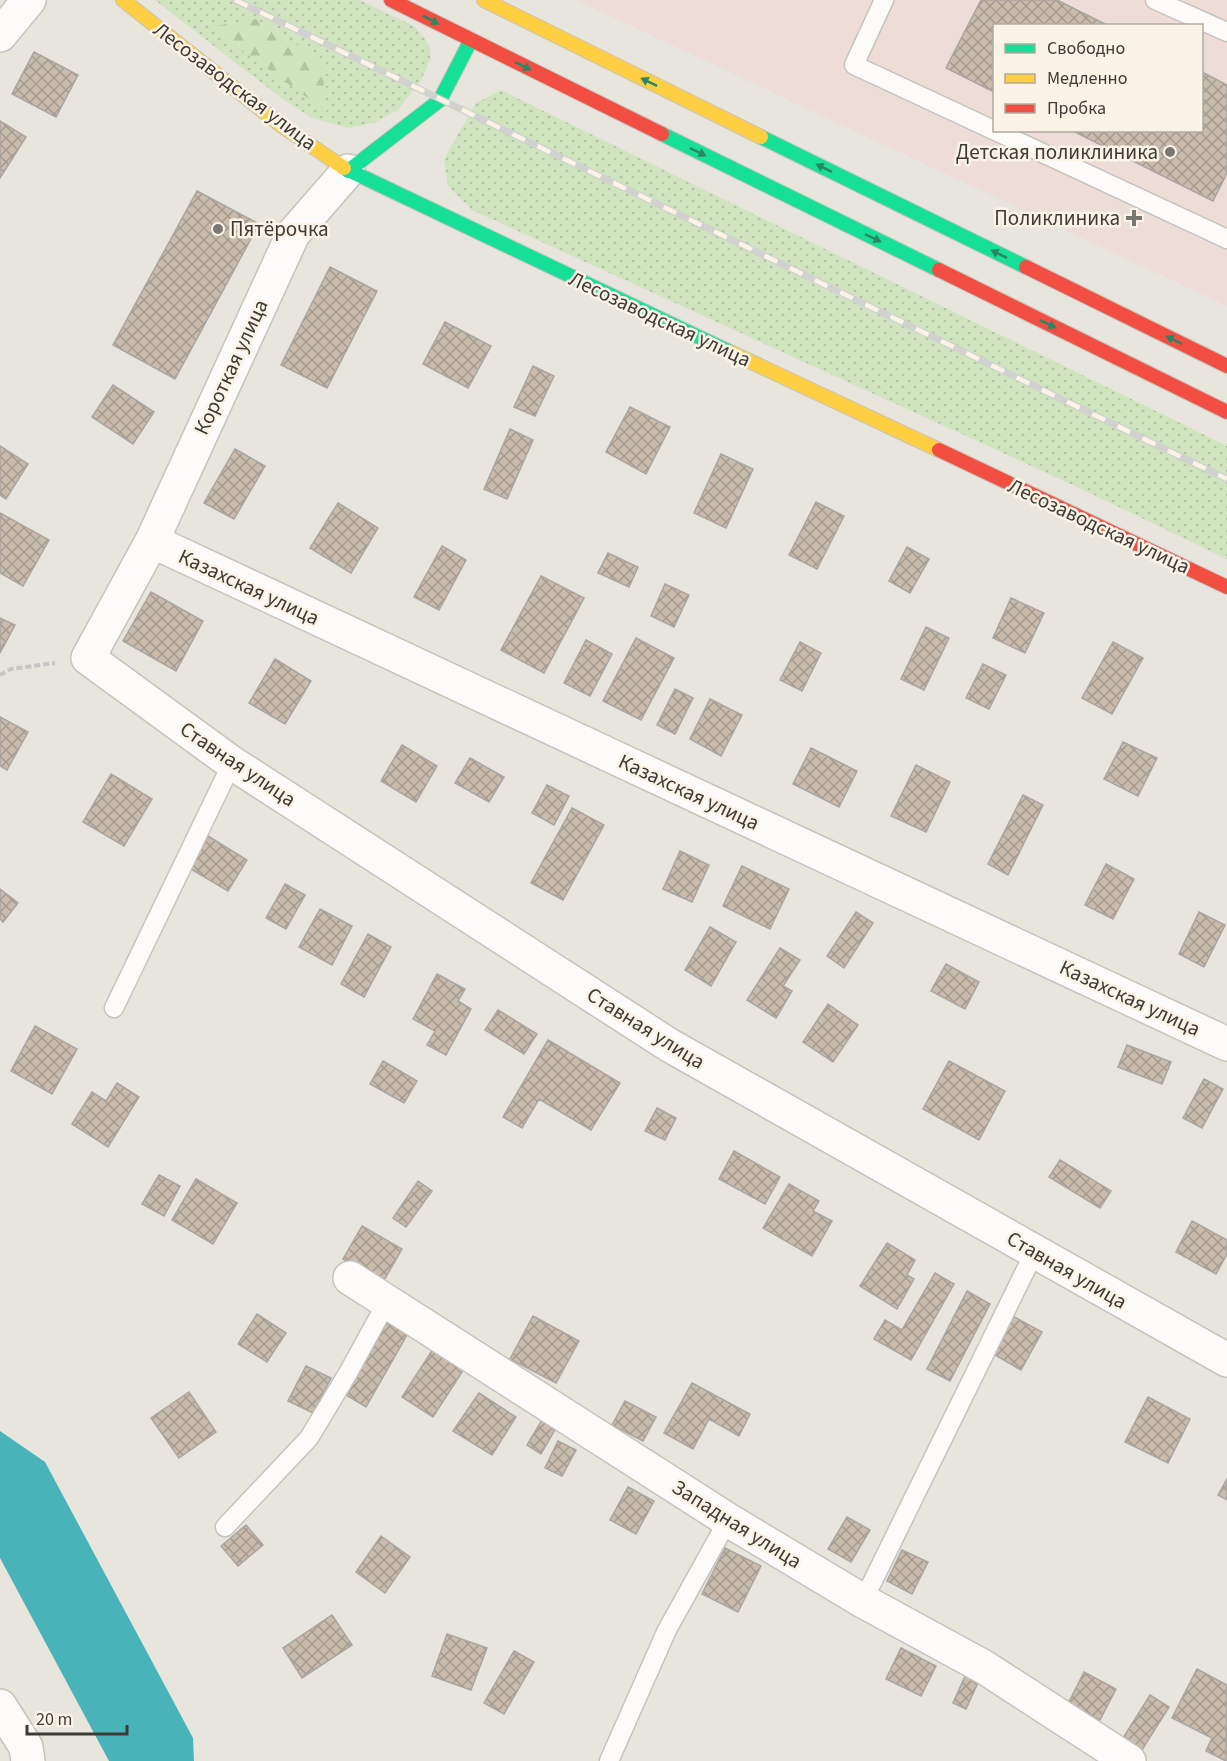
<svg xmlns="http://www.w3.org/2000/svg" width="1227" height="1761" font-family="'Source Sans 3',sans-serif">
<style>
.medical{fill:#edddd6;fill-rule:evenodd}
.grass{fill:url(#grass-dots)}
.forest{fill:url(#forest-firs)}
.water{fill:#48b4b9}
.building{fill:url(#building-cross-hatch);stroke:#a9a5a0;stroke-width:1.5}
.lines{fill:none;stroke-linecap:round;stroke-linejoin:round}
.lane-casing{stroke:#c6c3bd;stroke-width:21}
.street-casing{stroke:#c6c3bd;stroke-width:36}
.fast-casing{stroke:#c6c3bd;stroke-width:16}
.slow-casing{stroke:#c6c3bd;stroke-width:16}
.jam-casing{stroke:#c6c3bd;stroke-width:16}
.path{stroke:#c7c6c4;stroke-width:4;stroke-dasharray:6 3;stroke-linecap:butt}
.lane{stroke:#fcfbfa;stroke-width:18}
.street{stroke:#fcfbfa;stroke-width:33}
.fast{stroke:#16e098;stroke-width:14}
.slow{stroke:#ffcf43;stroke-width:14}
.jam{stroke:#f24e42;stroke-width:14}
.rail-casing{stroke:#d1d1cf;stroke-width:7}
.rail{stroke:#fbf4e6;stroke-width:4.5;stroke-dasharray:14;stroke-linecap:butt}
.oneway{fill:#2c8562}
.poi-dot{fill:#7a7670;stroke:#fbf4e6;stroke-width:2}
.labels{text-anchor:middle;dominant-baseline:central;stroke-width:5;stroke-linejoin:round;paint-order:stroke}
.street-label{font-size:21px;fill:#3e3b36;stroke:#fbf4e6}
.poi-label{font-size:21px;fill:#3e3b36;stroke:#fbf4e6;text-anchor:end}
</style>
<defs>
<pattern id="grass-dots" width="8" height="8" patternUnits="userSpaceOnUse" patternTransform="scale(1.5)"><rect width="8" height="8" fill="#cfe4bf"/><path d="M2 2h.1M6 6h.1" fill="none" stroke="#b3c4a5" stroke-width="1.8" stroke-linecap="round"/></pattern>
<pattern id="forest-firs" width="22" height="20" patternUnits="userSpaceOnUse" patternTransform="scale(1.5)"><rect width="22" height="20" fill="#cfe4bf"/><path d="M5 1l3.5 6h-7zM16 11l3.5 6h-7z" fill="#b3c4a5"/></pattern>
<pattern id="building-cross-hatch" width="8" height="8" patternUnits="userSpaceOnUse" patternTransform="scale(1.5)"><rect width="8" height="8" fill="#cabcad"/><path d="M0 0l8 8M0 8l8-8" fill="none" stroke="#a59a8e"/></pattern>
</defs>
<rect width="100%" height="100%" fill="#e8e5dd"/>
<path class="medical" d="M576,0H1227V306ZM994,26H1202V130H994Z"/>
<path class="grass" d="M155,0H359L414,26L424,37L430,49V60L421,80L398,110L376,122L348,128L312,118L280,97Z
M501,90L1227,446V559L1073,485L472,210L448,186L444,159L476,103Z"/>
<path class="forest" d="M256,19L321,60L327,112L210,27Z"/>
<path class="water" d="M0,1431L45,1462L193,1738L194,1761H109L0,1558Z"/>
<path class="building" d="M981,0H1057L1109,26H994V92L946,68Z
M34,52L78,75L56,117L12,94Z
M1202,72L1227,85V173L1213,201L1071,130H1202Z
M0,121L26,137L0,178Z
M197,191L259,224L175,379L113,345Z
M330,267L377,291L327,388L281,365Z
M445,322L491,346L468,388L423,364Z
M533,366L554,376L535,416L514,407Z
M113,385L154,412L133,444L92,417Z
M630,407L670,427L646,474L606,452Z
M510,429L533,440L507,499L484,489Z
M0,446L28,464L6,499L0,495Z
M235,449L265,466L234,519L204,503Z
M721,454L753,469L726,528L694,513Z
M816,502L844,516L817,569L789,555Z
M338,503L378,528L351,573L310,548Z
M0,513L49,540L23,586L0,573Z
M442,546L466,560L439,610L414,597Z
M907,547L929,559L910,593L889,581Z
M608,553L638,567L629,587L598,573Z
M541,576L584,598L544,673L501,650Z
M665,584L689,595L674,627L651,616Z
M151,592L203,621L176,671L123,641Z
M1011,598L1044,613L1025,653L993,638Z
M0,618L15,625L0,653Z
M926,627L949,638L924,690L901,679Z
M636,638L674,658L641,720L603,701Z
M586,640L612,654L590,696L564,683Z
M800,642L821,653L802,691L780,680Z
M1113,642L1143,658L1112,714L1082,698Z
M275,659L311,681L285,724L249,703Z
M983,664L1006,675L989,709L966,698Z
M675,689L693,698L675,734L657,725Z
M710,699L742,715L721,756L690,739Z
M0,717L28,732L7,770L0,766Z
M1123,742L1157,758L1138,796L1104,779Z
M402,745L437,766L416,802L381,781Z
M811,748L857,771L839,807L793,784Z
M470,758L504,777L489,802L455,783Z
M916,765L950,782L926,832L891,816Z
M111,774L152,799L124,846L83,822Z
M547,785L569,796L554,825L532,813Z
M1023,795L1043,805L1008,875L988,864Z
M572,808L604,825L563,900L531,883Z
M208,836L247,860L228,891L189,868Z
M680,851L709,865L692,902L663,889Z
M1106,864L1134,879L1113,919L1085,905Z
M742,866L789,889L770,929L723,906Z
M285,884L305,895L286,929L266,918Z
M0,889L18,903L3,922L0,919Z
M320,909L352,926L332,965L299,947Z
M856,912L873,923L844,968L827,956Z
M1199,912L1225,925L1204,967L1179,954Z
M710,927L736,942L711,986L685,970Z
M368,934L391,947L364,997L341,984Z
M780,948L800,960L783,986L792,991L776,1018L747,1000Z
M946,964L979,982L965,1009L931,991Z
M437,974L465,989L458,1001L471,1009L446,1055L427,1045L435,1031L413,1019Z
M828,1004L858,1025L833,1062L803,1042Z
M498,1010L537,1034L524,1054L485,1030Z
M35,1026L77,1049L52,1094L11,1071Z
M548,1040L620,1083L591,1130L539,1099L522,1128L503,1117Z
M1127,1045L1171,1062L1162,1084L1118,1067Z
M383,1061L417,1081L404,1103L370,1084Z
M949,1061L1005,1091L979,1140L923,1109Z
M1204,1079L1223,1089L1202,1128L1183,1118Z
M117,1083L139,1097L108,1147L72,1124L92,1092L106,1101Z
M657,1108L676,1118L665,1140L645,1131Z
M734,1151L780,1177L765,1204L719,1179Z
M1060,1160L1111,1191L1100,1208L1049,1177Z
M159,1175L180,1186L164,1216L142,1204Z
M196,1179L237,1203L213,1244L172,1220Z
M418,1181L432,1191L406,1227L393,1218Z
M789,1184L819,1201L813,1211L832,1221L812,1256L763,1228Z
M1192,1221L1227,1240V1254L1216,1274L1176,1252Z
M362,1226L402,1249L383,1282L343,1259Z
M887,1243L915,1260L907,1275L914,1279L897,1309L860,1286Z
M935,1273L954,1284L911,1360L874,1339L885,1320L902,1330Z
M967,1291L990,1304L950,1381L927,1369Z
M257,1314L286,1333L267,1362L238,1344Z
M1011,1315L1042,1332L1021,1370L990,1352Z
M533,1316L579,1341L556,1383L510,1359Z
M387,1323L407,1335L366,1407L346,1395Z
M433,1349L464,1369L433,1417L402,1397Z
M306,1366L331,1378L313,1413L288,1401Z
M692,1383L750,1414L739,1436L709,1419L693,1449L664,1433Z
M189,1392L216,1432L179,1458L151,1418Z
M479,1393L516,1417L492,1455L453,1431Z
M1148,1397L1190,1419L1168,1463L1125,1442Z
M625,1401L656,1417L643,1441L612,1425Z
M542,1420L556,1428L541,1454L527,1445Z
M558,1441L576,1450L562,1476L545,1468Z
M1227,1479V1500L1218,1495Z
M628,1487L654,1501L636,1534L610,1520Z
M847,1517L870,1530L851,1562L828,1549Z
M246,1525L263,1545L238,1566L221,1546Z
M381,1536L410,1557L385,1593L356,1572Z
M725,1548L761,1566L738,1612L702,1594Z
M902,1550L928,1562L912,1594L887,1581Z
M332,1615L352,1645L302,1678L283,1648Z
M447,1634L487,1648L471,1690L432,1676Z
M901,1648L936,1666L921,1696L886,1679Z
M514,1651L534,1662L504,1714L484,1703Z
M1197,1669L1227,1685L1226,1761L1206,1751L1212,1738L1172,1718Z
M967,1672L980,1678L966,1709L953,1703Z
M1084,1672L1116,1689L1100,1720L1068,1704Z
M1150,1695L1169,1707L1142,1750L1123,1738Z"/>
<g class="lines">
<defs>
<path id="lane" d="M884,0L854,65L1227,239
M1155,0L1227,32
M114,1008L232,763
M225,1527L309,1438L348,1373L388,1300
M863,1601L1035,1251
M609,1761L667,1630L728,1520"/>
<path id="street" d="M0,35L29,0
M348,171L293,234L152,541L88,658L232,763L669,1045L1227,1360
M152,541L1227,1044
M350,1278L728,1520L863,1601L984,1667L1129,1761
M0,1706L26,1747L28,1761"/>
<path id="fast" d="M662,134L939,270
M761,137L1026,267
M344,168L730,352
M348,171L440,100L471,40"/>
<path id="slow" d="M123,0L282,126L344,168
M484,0L761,137
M730,352L939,450"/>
<path id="jam" d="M391,0L662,134
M1026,267L1227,366
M939,270L1227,412
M939,450L1227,587"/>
</defs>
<use href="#lane" class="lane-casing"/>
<use href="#street" class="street-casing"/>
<use href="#fast" class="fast-casing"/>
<use href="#slow" class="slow-casing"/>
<use href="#jam" class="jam-casing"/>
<path class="path" d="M0,675L11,669L55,663"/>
<use href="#lane" class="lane"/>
<use href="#street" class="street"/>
<use href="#fast" class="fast"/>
<use href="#slow" class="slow"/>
<use href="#jam" class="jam"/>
<defs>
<path id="rail" d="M235,0L1227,479"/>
</defs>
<use href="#rail" class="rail-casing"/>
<use href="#rail" class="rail"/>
</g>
<defs><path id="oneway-solid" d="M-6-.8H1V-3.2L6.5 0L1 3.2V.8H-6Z" transform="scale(1.5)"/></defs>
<g class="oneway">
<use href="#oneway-solid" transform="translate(431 20) rotate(27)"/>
<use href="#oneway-solid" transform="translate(523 66) rotate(26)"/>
<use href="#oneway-solid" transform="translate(649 82) rotate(-154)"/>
<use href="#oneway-solid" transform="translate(698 152) rotate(26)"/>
<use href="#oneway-solid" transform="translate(824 168) rotate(-154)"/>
<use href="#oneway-solid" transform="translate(873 238) rotate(26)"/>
<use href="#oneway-solid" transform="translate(999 254) rotate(-154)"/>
<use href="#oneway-solid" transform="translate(1048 324) rotate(26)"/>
<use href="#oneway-solid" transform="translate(1174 340) rotate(-154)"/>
</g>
<g class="poi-dot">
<circle cx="1170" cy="152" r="6"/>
<path d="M1131 209h6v6h6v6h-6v6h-6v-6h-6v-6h6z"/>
<circle cx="218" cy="229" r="6"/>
</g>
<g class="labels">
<g class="street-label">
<text transform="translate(235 86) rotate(37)">Лесозаводская улица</text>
<text transform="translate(660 319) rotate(25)">Лесозаводская улица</text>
<text transform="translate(231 367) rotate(-65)">Короткая улица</text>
<text transform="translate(1099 526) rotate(25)">Лесозаводская улица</text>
<text transform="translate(249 587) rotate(25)">Казахская улица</text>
<text transform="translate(238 764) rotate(34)">Ставная улица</text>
<text transform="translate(689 792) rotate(25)">Казахская улица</text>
<text transform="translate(1130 998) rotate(25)">Казахская улица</text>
<text transform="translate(646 1028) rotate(32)">Ставная улица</text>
<text transform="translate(1067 1270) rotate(30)">Ставная улица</text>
<text transform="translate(737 1524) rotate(32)">Западная улица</text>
</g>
<g class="poi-label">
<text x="1158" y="152">Детская поликлиника</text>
<text x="1120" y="218">Поликлиника</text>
<text x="230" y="229" text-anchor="start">Пятёрочка</text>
</g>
</g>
<rect x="993" y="24" width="210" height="108" fill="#fbf4e6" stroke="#afaaa0" stroke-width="1.5"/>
<rect x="1005" y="44" width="30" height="9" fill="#16e098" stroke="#afaaa0" stroke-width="1.5"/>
<text x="1047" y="54" font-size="18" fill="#3e3b36">Свободно</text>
<rect x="1005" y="74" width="30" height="9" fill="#ffcf43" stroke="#afaaa0" stroke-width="1.5"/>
<text x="1047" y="84" font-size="18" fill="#3e3b36">Медленно</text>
<rect x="1005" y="104" width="30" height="9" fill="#f24e42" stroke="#afaaa0" stroke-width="1.5"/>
<text x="1047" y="114" font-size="18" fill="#3e3b36">Пробка</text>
<path d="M27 1725v9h100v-9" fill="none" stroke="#3e3b36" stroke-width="3"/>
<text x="36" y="1725" font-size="18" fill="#3e3b36" stroke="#fbf4e6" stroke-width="4.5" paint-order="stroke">20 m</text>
</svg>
